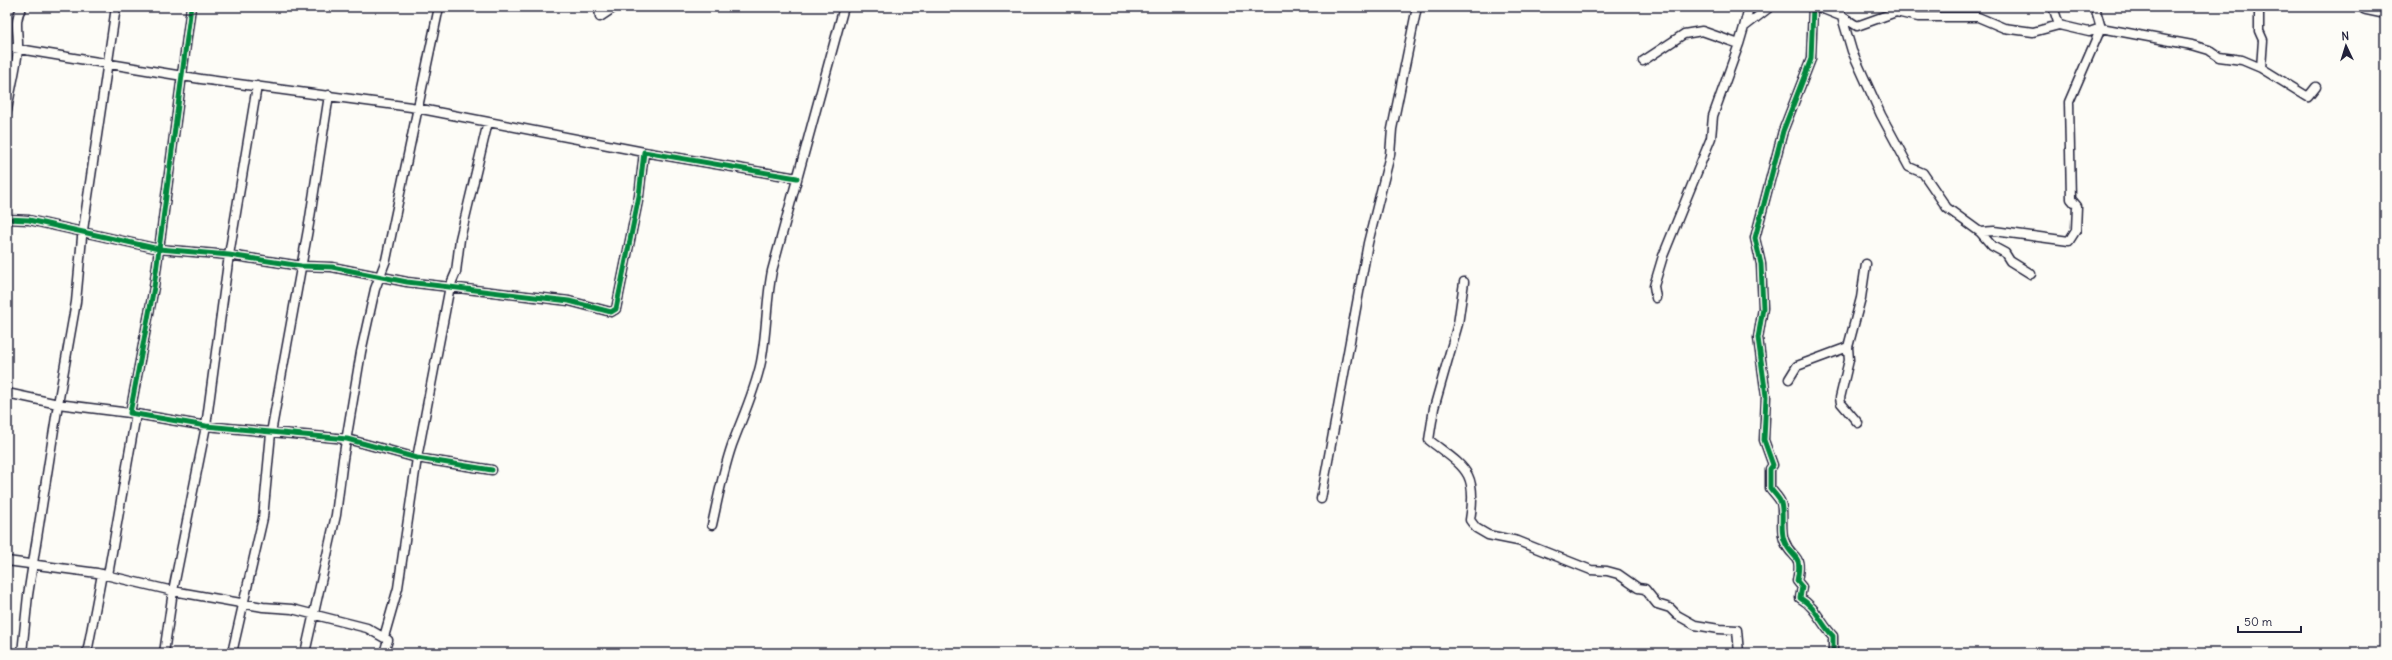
<svg xmlns="http://www.w3.org/2000/svg" width="2392" height="660" font-family="Delius,sans-serif">
<style>
.lines{fill:none;stroke-linecap:round;stroke-linejoin:round}
.street-casing{stroke:#22223b;stroke-width:11}
.highway-casing{stroke:#22223b;stroke-width:17}
.street{stroke:#fdfcf7;stroke-width:8}
.highway{stroke:#fdfcf7;stroke-width:14}
.cycleway-casing{stroke:#fdfcf7;stroke-width:8}
.cycleway{stroke:#00873e;stroke-width:5}
</style>
<rect width="100%" height="100%" fill="#fdfcf7"/>
<filter id="ink" filterUnits="userSpaceOnUse"><feTurbulence type="fractalNoise" baseFrequency=".025" numOctaves="2"/><feDisplacementMap in="SourceGraphic" scale="8" xChannelSelector="R" yChannelSelector="G"/><feConvolveMatrix kernelMatrix="1 2 1 2 8 2 1 2 1" color-interpolation-filters="sRGB"/></filter>
<g filter="url(#ink)">
<g class="lines">
<defs>
<path id="street" d="M116,7L82,237L76,302L58,404L130,413
M191,7L154,287L130,413L206,426L347,439L417,458L492,470
M599,7L600,17L615,7
M1813,7L1811,59L1783,131L1755,238L1761,264L1763,308L1758,338L1766,396L1764,440L1773,465L1770,469V488C1773,492 1780,499 1781,503C1784,514 1780,529 1784,540C1792,562 1803,550 1797,581L1802,587L1800,598C1816,607 1821,624 1833,636V653
M1818,7L1843,17L1857,26L1896,12L1918,17H1978L2004,28L2033,32L2059,25L2053,7
M1839,7L1852,51L1881,115L1909,167L1923,173L1947,208L1980,232L1992,246L2005,253L2010,261L2031,274
M2259,7V31L2263,40L2261,68
M2059,25L2089,32L2101,28L2192,45L2209,50L2219,57L2242,60L2261,68L2308,97L2316,87
M1744,27L1749,7
M7,47L201,79L411,107L644,152
M1643,61L1684,34L1702,31L1739,44L1744,27L1770,7
M7,111C10,91 16,70 18,49C19,35 13,20 22,7
M7,219L29,220L159,249L229,255L301,266L332,267L407,282L569,301L611,312L616,309L639,196L644,152L797,178
M1980,232L1994,231L2069,241L2076,230L2077,206L2071,199L2069,102L2101,28L2095,7
M1464,282L1458,324L1434,408L1429,440C1465,468 1478,471 1470,520L1476,528L1488,535L1518,541L1591,570L1607,571L1618,574L1638,588L1645,589L1657,604L1670,608L1677,615L1695,625L1719,629L1737,630L1739,653
M1656,298L1654,286L1663,256L1711,138L1713,116L1739,44
M1789,379L1797,366L1848,347
M7,393L58,404L28,595L22,653
M1858,423L1841,403L1840,398L1849,360L1848,347L1861,298L1866,264
M1321,499L1368,243L1390,155L1392,129L1417,7
M712,525C718,498 723,471 732,445C742,418 755,391 761,362C767,332 766,301 772,271L844,7
M7,561L97,573L173,591L263,607L292,609L367,628L388,640L384,653
M108,575L136,414
M384,637L398,588L417,458L450,286L456,272L460,239L488,122
M87,653L102,574
M164,653L173,591L206,426L229,255L257,86
M232,653L263,518L271,433L309,224L329,95
M305,653L336,515L343,459L361,352L375,289L386,260L439,7"/>
<path id="highway" d="M2366,7L2385,11"/>
</defs>
<use href="#street" class="street-casing"/>
<use href="#highway" class="highway-casing"/>
<use href="#street" class="street"/>
<use href="#highway" class="highway"/>
<defs>
<path id="cycleway" d="M191,7L154,287L130,413L206,426L347,439L417,458L492,470
M1813,7L1811,59L1783,131L1755,238L1761,264L1763,308L1758,338L1766,396L1764,440L1773,465L1770,469V488C1773,492 1780,499 1781,503C1784,514 1780,529 1784,540C1792,562 1803,550 1797,581L1802,587L1800,598C1816,607 1821,624 1833,636V653
M7,219L29,220L159,249L229,255L301,266L332,267L407,282L569,301L611,312L616,309L639,196L644,152L797,178"/>
</defs>
<use href="#cycleway" class="cycleway-casing"/>
<use href="#cycleway" class="cycleway"/>
</g>
</g>
<rect width="2392" height="660" fill="none" stroke="#fdfcf7" stroke-width="24"/>
<rect x="12" y="12" width="2368" height="636" fill="none" stroke="#22223b" stroke-width="1.5" filter="url(#ink)"/>
<g transform="translate(2346 46) rotate(356)" stroke="#fdfcf7" stroke-width="3" paint-order="stroke">
<path d="M0-3L7 15L0 10L-7 15Z" fill="#22223b"/>
<text y="-6" font-size="11" font-weight="bold" text-anchor="middle" fill="#22223b">N</text>
</g>
<path d="M2238 626v6h63v-6" fill="none" stroke="#22223b" stroke-width="2"/>
<text x="2244" y="626" font-size="12" fill="#22223b" stroke="#fdfcf7" stroke-width="3" paint-order="stroke">50 m</text>
</svg>
